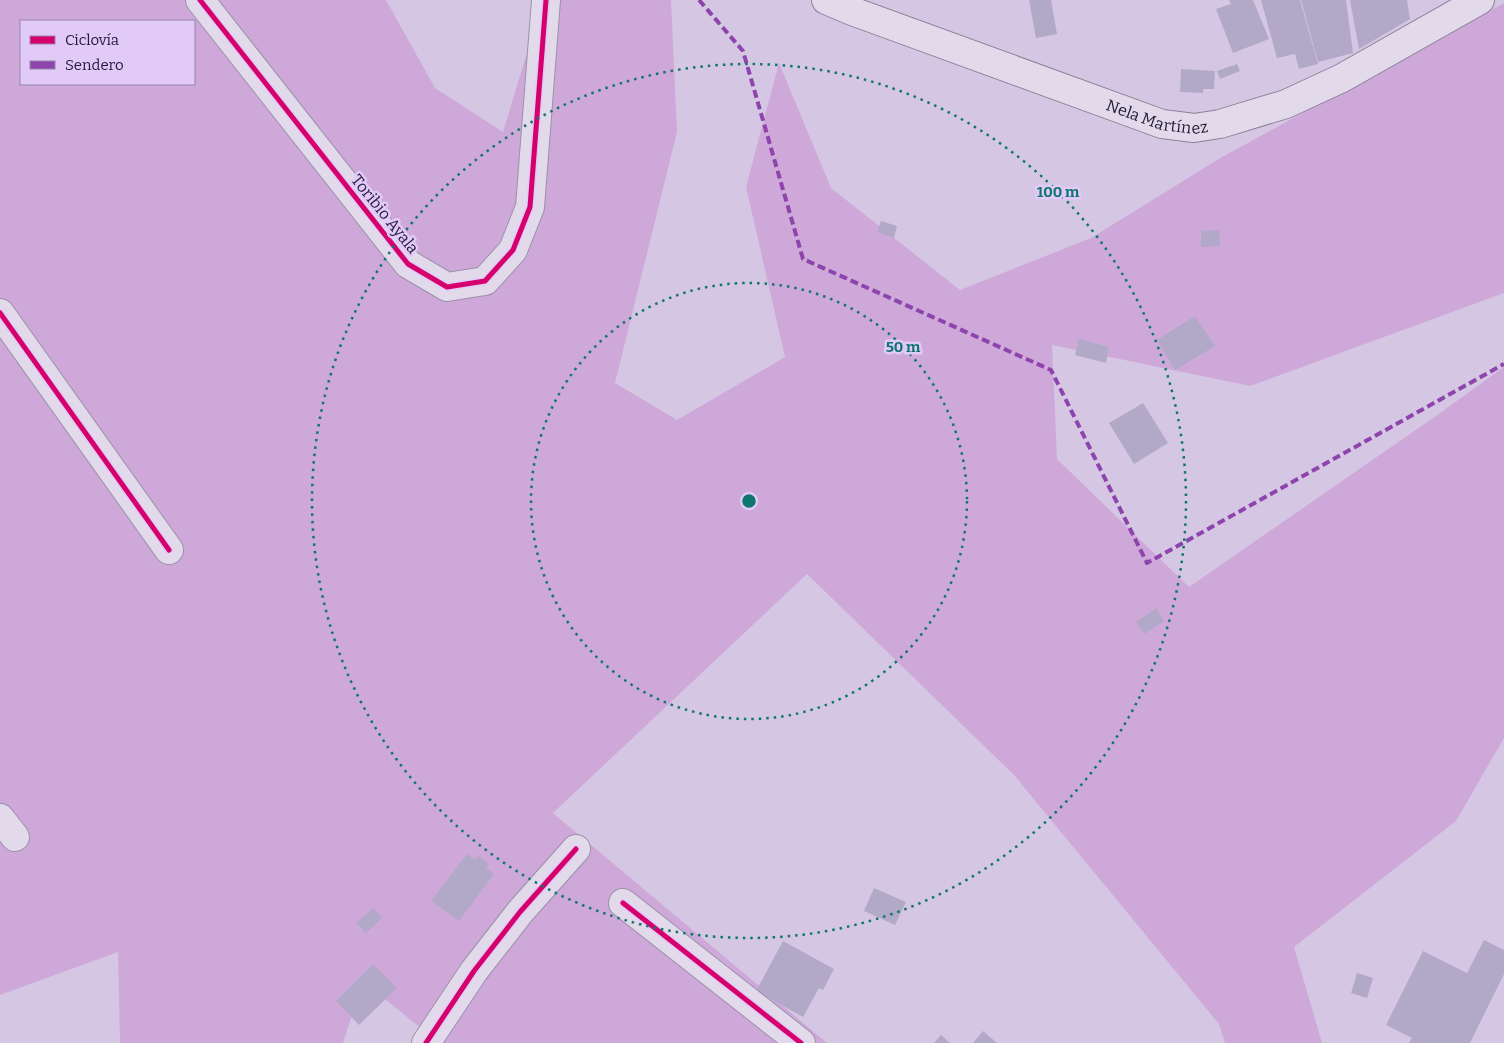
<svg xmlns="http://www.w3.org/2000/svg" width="1504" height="1043" font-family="Bitter,serif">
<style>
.green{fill:#cea8d8;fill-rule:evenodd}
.building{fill:#b2a8c8}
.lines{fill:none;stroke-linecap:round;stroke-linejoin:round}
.street-casing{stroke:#9b91a8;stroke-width:30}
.secondary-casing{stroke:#8a8198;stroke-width:30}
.street{stroke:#e2daeb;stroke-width:28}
.secondary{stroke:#e2daeb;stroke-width:28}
.quiet{stroke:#8e44ad;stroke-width:4;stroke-dasharray:8 4;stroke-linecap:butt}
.cycleway-casing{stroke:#e1caf8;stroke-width:8}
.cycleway{stroke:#d6006c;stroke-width:5}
.ring{fill:none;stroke:#0f766e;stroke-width:2.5;stroke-dasharray:2.5 5}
.labels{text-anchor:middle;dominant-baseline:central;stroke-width:5;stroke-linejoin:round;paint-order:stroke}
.street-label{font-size:16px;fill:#221a36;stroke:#e1caf8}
.centre{fill:#0f766e;stroke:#e1caf8;stroke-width:2.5}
.ring-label{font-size:15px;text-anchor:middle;font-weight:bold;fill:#0f766e;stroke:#e1caf8;stroke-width:5;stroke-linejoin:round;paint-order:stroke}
</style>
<rect width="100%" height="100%" fill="#d5c7e4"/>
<path class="green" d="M0,0H386L435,88L503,132L543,0H671L677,132L615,383L677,420L785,357L746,187L779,63L831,188L960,290L1091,238L1222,157L1504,3V293L1250,386L1052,345L1057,459L1189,587L1433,418L1504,367V738L1456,821L1294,947L1322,1043H1225L1219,1024L1014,775L807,574L553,813L827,1043H439L363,981L343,1043H120L118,952L0,995ZM21,21H194V84H21Z"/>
<path class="building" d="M1029,0H1051L1057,34L1036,38Z
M1229,0H1253L1269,39L1233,53L1216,9L1231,4Z
M1261,0H1300L1318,64L1299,69L1295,54L1277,58Z
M1301,0H1346L1353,53L1318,62Z
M1350,0H1407L1410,19L1359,49Z
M1237,64L1240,71L1220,79L1217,71Z
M1181,69L1215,71L1214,89H1203V93L1180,92Z
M881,221L897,226L894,238L877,232Z
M1219,230L1220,246L1201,247V231Z
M1195,316L1215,346L1175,370L1157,340Z
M1079,339L1109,347L1106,363L1075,355Z
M1143,403L1168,443L1134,464L1109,423Z
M1156,608L1164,621L1144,634L1136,622Z
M467,854L475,860L478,856L489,864L486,868L494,874L459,921L431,901Z
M874,888L906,902L895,925L864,911Z
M373,908L382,918L366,933L356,923Z
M1484,940L1504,950V974L1470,1043H1409L1412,1038L1386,1025L1423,951L1467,973Z
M783,941L834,969L823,990L819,988L803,1017L756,991Z
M373,964L397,988L359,1025L336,1001Z
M1357,973L1373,978L1367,998L1351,993Z
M983,1031L997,1043H973Z
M941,1035L950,1043H934Z"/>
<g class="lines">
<defs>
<path id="street" d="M200,0L408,264L447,287L485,281L513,250L530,207L546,0
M0,313L169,550
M0,818L15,837
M623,903L801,1043
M426,1043L474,971L520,912L576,849"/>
<g id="secondary">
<path id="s1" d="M826,0L852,11L1162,124L1194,128L1220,124L1286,104L1342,78L1480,0"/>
</g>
</defs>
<use href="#street" class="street-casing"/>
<use href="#secondary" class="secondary-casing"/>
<use href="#street" class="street"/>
<use href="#secondary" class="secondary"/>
<path class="quiet" d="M699,0L743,51L803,259L1051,370L1147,563L1504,364"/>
<defs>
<path id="cycleway" d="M200,0L408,264L447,287L485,281L513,250L530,207L546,0
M0,313L169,550
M623,903L801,1043
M426,1043L474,971L520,912L576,849"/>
</defs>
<use href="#cycleway" class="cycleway-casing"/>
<use href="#cycleway" class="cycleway"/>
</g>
<g class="ring">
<circle cx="749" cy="501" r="218"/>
<circle cx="749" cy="501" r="437"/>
</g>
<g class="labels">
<g class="street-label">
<text stroke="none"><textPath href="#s1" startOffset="352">Nela Martínez</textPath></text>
<text transform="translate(385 214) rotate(51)">Toribio Ayala</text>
</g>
</g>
<circle cx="749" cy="501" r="8" class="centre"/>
<g class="ring-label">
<text x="1058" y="197">100 m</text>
<text x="903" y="352">50 m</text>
</g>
<rect x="20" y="20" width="175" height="65" fill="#e1caf8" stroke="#9584aa"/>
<rect x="30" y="36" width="25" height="8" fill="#d6006c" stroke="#9584aa"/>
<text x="65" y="45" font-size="15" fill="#221a36">Ciclovía</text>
<rect x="30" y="61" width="25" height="8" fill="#8e44ad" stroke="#9584aa"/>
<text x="65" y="70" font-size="15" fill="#221a36">Sendero</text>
</svg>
